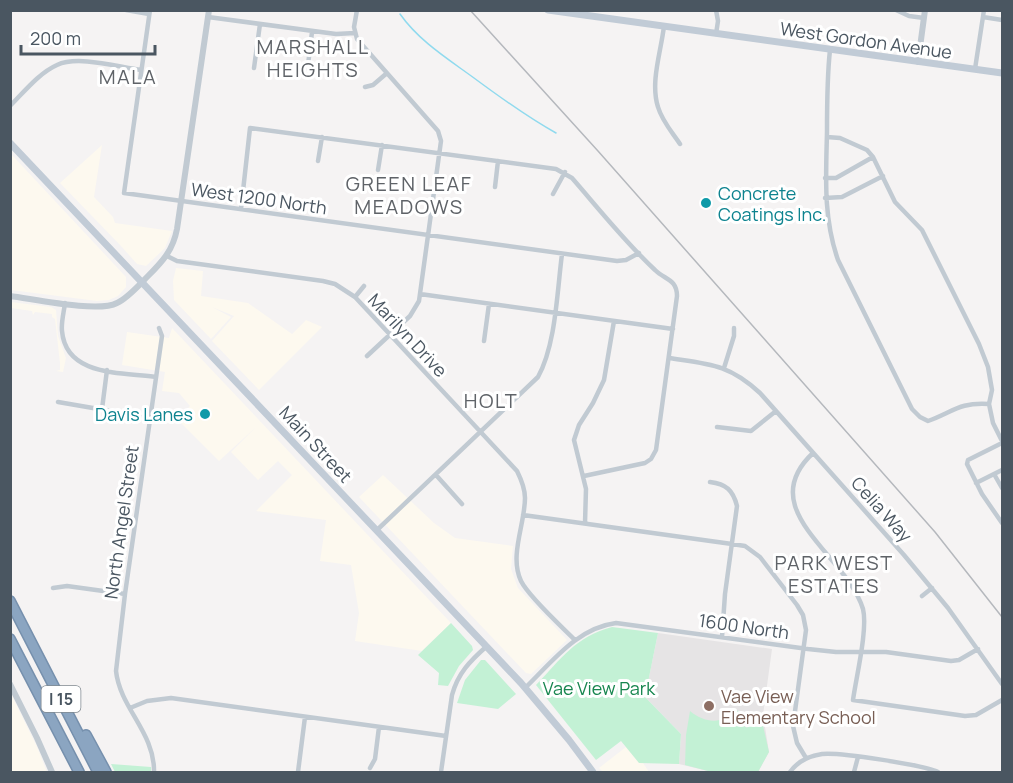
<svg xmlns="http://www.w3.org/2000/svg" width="1013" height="783" font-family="Manrope,sans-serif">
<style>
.commercial{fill:#fdf9ef}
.education{fill:#e6e4e5}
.green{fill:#c3f1d5}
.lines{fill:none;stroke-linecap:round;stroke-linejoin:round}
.stream{stroke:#90daee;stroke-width:1.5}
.motorway-casing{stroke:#7690ad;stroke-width:12}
.minor{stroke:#c1cad2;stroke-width:4.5}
.tertiary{stroke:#c1cad2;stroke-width:6}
.secondary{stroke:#c1cbd6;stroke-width:7}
.motorway{stroke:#8ba5c1;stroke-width:9}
.rail{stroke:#b5b8bd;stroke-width:1.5}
.culture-dot{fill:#0f9aa8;stroke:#fff;stroke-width:2}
.education-dot{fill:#8d6e63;stroke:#fff;stroke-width:2}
.labels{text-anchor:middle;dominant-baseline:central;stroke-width:6;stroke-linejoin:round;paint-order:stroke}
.shield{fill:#fff;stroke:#808990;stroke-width:1.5}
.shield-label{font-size:16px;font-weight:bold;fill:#4a5661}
.street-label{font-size:18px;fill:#4a5661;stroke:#fff}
.culture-label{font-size:18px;fill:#0d838f;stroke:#fff;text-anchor:start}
.park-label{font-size:18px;fill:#17864f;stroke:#fff}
.education-label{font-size:18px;fill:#785e54;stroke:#fff;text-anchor:start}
.neighbourhood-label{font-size:20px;letter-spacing:1.5px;fill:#5f6368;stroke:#fff}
</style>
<rect width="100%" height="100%" fill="#f5f3f3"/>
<path class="commercial" d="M102,145L94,197L113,217L115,223L172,231L165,248L146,266L137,264L121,246L60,183Z
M11,154L126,277V287L118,296L109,300L97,301L11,290Z
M176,268L203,271L201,296L248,303L292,334L306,320L322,327L259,390L212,341L234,316L212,307L231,317L211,339L174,300L173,281Z
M11,302L51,307L56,310L58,336L66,358L63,372L56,371L60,370V363L55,319L52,317V314L35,312L33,315L32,311L11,308Z
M172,328L451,623L422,651L355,641L359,613L351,565L320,561L326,520L256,511L292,475L278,461L258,480L231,452L256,427L219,461L177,419L190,406L179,393L162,391L165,372L122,365L127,332L169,338Z
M383,475L434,523L455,538L513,546L511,569L518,588L567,640L531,674L526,673L359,497Z
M11,694L37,747L47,772H11Z
M626,747L639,763H643L649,772H603L599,768Z"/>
<path class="education" d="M658,633L772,649L763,715L769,752L758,772H712L679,764L681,734L645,697Z"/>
<path class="green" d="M451,623L472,646L473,650L459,666L448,686L438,685L439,673L418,655Z
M612,627L658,633L645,697L681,734L679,764L639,763L621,741L596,760L536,685C562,658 575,637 612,627Z
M481,660H485L516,694L498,709L457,703L465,680Z
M736,710L742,713L741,722L747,728L756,716L761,717L769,752L758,772H712L685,765L686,735L690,711C704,723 723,725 736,710Z
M111,764L151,767V772H115Z"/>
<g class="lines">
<path class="stream" d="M400,14C419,41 448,59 474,78C501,98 527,117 556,133"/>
<defs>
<path id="motorway" d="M10,601L98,772
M10,639L79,772
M86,735L106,772"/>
</defs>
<use href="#motorway" class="motorway-casing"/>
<path class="minor" d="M126,10L149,14
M150,10L124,193L617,261L626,260L639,253
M357,10L354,27L357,39L438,131L441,141L419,301L410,316L367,356
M716,10L718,21L716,34
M896,10L909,16L924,18
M208,17L336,34L355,33
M983,17L1002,20
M664,26C661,52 650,82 658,107C662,121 672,132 680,144
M830,50C827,77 827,105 827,132C826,177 823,217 838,260L912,409L920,417L928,421C953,412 959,402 989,404
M254,68L260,24
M975,69L984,10
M310,75L308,65L312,32
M365,87L373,85L387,73
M10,106C24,92 39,73 57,65C78,55 118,67 141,70
M827,137L840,138L867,150L873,157L895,202L922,230L979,344L988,367L992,390L989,404L993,423L1002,441
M318,161L322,137
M378,170L382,145
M825,178H836L873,157
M495,187L498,161
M553,194L565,172
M825,198L842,197L883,176
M241,209L250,128L556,169L572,178C599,209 625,242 655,270C665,280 677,279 677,296L656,450L651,459L645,463L584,476
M167,256L177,261L323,281L335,284L355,297L517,471C521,479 525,488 525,498C525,524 509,556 521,581C529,597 561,626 575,640
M420,294L673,329
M355,297L364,286
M65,303C64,312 61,322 62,331C66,377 123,372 156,377
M484,341L489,304
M669,358C709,364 729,364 760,393L904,555L948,608L1002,684
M724,368L734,336V328
M58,402L151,418
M102,409L107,370
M717,427L751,431L776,411
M1002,443L968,460L967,464L982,494L1002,523
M813,453C752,510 847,555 863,609C868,629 856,678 853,700L965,716L976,715L1002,700
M994,474L1002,488
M436,475L462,504
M710,482C726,484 733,490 737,506L725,594L722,637
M976,483L1002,470
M523,515L732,544L745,546L760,557L797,605L803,615L806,630L793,726L797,743L806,758
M585,523L586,489L574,440L579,425L593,403L604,380L614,321
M377,530L538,377C556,344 557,292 562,254
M53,588L67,586L125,594
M922,596L932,588
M525,688C552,662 577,628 616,623L808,649L836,652H886L951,661L959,660L978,649
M130,708L147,701L171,698L446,736
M370,768L375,759L379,727
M154,772C155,733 120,708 116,671L125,594L162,336L159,328
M298,772L305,717
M441,772L452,695C458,673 470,661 487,646
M790,772C798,761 808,756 822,754C839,752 924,765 938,772
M854,772L858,757"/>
<path class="tertiary" d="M918,62L925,10
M10,296C34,299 98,313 117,303C128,298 139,285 148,276C163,261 173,250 177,229L209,10
M10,684L37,738L52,772"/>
<path class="secondary" d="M548,10L1002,73
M10,143L521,683L569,740L593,772"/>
<use href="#motorway" class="motorway"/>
<path class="rail" d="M470,10L598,151L935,532L1002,617"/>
</g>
<g class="culture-dot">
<circle cx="706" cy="203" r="6"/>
<circle cx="205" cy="414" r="6"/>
</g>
<circle class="education-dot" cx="709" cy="706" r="6"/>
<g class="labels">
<rect class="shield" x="41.5" y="686" width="39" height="26" rx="4.5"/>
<g class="shield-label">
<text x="61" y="699">I 15</text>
</g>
<g class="street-label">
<text transform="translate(866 40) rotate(8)">West Gordon Avenue</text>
<text transform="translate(259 198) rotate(8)">West 1200 North</text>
<text transform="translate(408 335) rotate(47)">Marilyn Drive</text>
<text transform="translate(316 444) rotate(47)">Main Street</text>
<text transform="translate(882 509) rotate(48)">Celia Way</text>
<text transform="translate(121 522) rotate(-82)">North Angel Street</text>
<text transform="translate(744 626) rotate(8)">1600 North</text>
</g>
<g class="culture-label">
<text x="718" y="193">Concrete<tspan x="718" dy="21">Coatings Inc.</tspan></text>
<text x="193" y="414" text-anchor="end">Davis Lanes</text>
</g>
<g class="park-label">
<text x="599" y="688">Vae View Park</text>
</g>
<g class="education-label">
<text x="721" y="696">Vae View<tspan x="721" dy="21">Elementary School</tspan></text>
</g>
<g class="neighbourhood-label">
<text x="313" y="46">MARSHALL<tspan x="313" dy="23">HEIGHTS</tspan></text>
<text x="128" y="76">MALA</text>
<text x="409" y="183">GREEN LEAF<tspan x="409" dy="23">MEADOWS</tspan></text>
<text x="491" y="400">HOLT</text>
<text x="834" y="562">PARK WEST<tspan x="834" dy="23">ESTATES</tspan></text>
</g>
</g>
<rect width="1013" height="783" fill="none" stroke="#4a5661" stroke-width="24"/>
<path d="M21 45v9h134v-9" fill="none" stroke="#4a5661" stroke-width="3"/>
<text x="30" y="45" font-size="18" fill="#4a5661" stroke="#ffffff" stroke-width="4.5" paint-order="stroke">200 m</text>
</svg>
